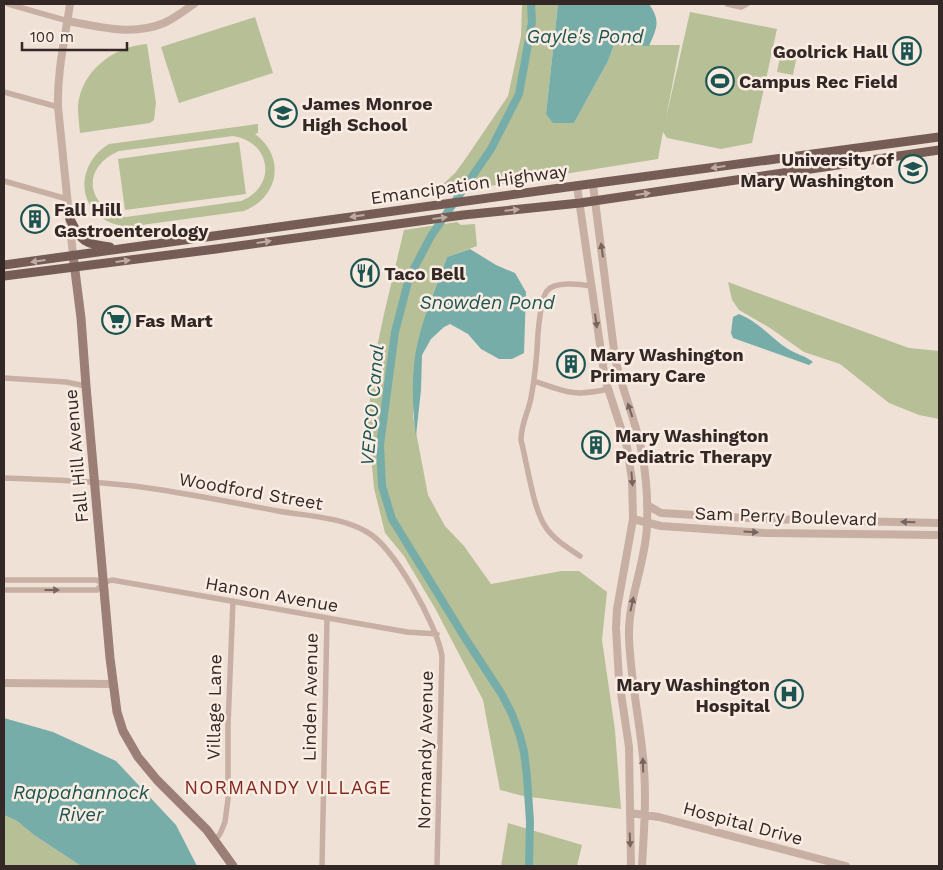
<svg xmlns="http://www.w3.org/2000/svg" width="943" height="870" font-family="'Work Sans',sans-serif">
<style>
.green{fill:#b7bf97;fill-rule:evenodd}
.water{fill:#76ada8}
.lines{fill:none;stroke-linecap:round;stroke-linejoin:round}
.canal{stroke:#76ada8;stroke-width:8}
.minor{stroke:#c8afa3;stroke-width:5.5}
.tertiary{stroke:#c8afa3;stroke-width:8}
.secondary{stroke:#9b7e75;stroke-width:9}
.primary{stroke:#755d56;stroke-width:9}
.oneway{fill:#beaca4}
.oneway2{fill:#76655e}
.labels{text-anchor:middle;dominant-baseline:central;stroke-width:5;stroke-linejoin:round;paint-order:stroke}
.poi-label{font-size:18px;font-weight:bold;fill:#332825;stroke:#f9ece3;text-anchor:start}
.street-label{font-size:18px;fill:#332825;stroke:#f9ece3}
.water-label{font-size:19px;font-style:italic;fill:#1b5451;stroke:#f9ece3}
.neighbourhood-label{font-size:19px;letter-spacing:1px;fill:#822a1f;stroke:#f9ece3}
</style>
<rect width="100%" height="100%" fill="#f0e1d7"/>
<path class="green" d="M522,4H558L546,114L574,123L608,61L614,45H680L666,118L690,12L777,29L752,143L721,149L667,138L663,132L658,159L440,194L439,188L455,173L466,158L508,96L521,36Z
M255,17L273,73L179,103L161,47Z
M147,44L156,103L154,120L150,123L80,133C79,124 78,115 78,106C81,71 114,46 147,44Z
M782,47L798,50L793,75L777,72Z
M258,124V133L255,134C286,157 279,197 244,211L127,227C119,225 112,224 105,220C74,201 80,161 109,144ZM233,136C272,142 277,187 241,201L126,217C85,207 81,167 119,151Z
M239,142L246,194L125,210L118,159Z
M457,222L461,225L475,224L477,246L447,257L429,304L418,343L413,416L428,495L445,526L464,546L491,584L561,571H579L607,592L602,640L615,730L621,809L523,796L500,790L483,700L436,610L404,556L385,533L374,488L368,422L373,366L384,314L404,230Z
M728,282L909,348L939,351V419L919,415L889,403L840,364L804,352L770,328L739,310L732,300Z
M4,815L17,821L34,835L81,866H4Z
M508,823L582,845L577,866H501Z"/>
<path class="water" d="M558,4H649C661,21 657,28 649,46L614,45L608,61L574,123H553L546,114Z
M470,249L496,265L515,273L526,292L524,353L512,359H499L481,349L468,334L450,324L444,327L431,339L422,355L421,390L416,436C412,408 411,369 418,341C425,312 437,285 447,257Z
M739,314C759,322 771,338 788,349C796,354 806,356 813,362L809,365L733,338L731,333L733,317Z
M4,718L53,732L116,761L176,825L197,866H81L34,835L17,821L4,815Z"/>
<g class="lines">
<path class="canal" d="M529,866L530,822L527,777L524,752L520,736L512,714L501,693L465,638L392,519L382,486L380,445L395,332L409,278L431,236L491,149L519,94L532,22L531,4"/>
<path class="minor" d="M8,4L68,21
M727,4L741,7L747,4
M4,92L58,107
M4,181L67,199
M4,378L66,382L86,386
M534,381C566,392 573,397 608,389
M4,478C52,480 100,481 148,488C191,494 235,503 278,511C307,516 341,517 367,532C394,547 437,625 442,656L437,866
M580,556C568,548 553,539 545,526C533,508 527,463 521,440C521,424 528,413 531,398C535,377 537,355 538,333C539,323 541,298 547,291C554,281 580,284 591,286
M4,580H96L103,583
M4,590H97L103,583L112,580L407,632L437,634
M215,840L220,834L225,822L228,799V725L233,601
M322,866L327,619"/>
<path class="tertiary" d="M70,4C65,39 57,71 58,107L73,255
M68,21C99,27 133,36 164,23C175,18 185,10 194,4
M593,185L615,358C622,390 636,421 642,453C646,475 648,502 647,525C646,562 628,598 629,636C630,676 639,717 643,757C647,793 644,830 642,866
M577,186L605,379L627,447L632,480L633,519L617,609L616,628L619,680L629,747L631,866
M647,505L661,513L765,519L939,523
M633,519L661,526L765,533L939,535
M4,683L113,684
M630,813L659,817L846,866"/>
<path class="secondary" d="M73,255L81,318L86,386L110,658L117,712L123,731L138,757L157,780L207,830L233,866"/>
<path class="primary" d="M70,219C81,242 85,244 110,247
M4,265C316,222 627,178 939,137
M4,276L216,249L463,215L580,203L939,150"/>
</g>
<defs><path id="oneway-solid" d="M-6-.8H1V-3.2L6.5 0L1 3.2V.8H-6Z" transform="scale(1.25)"/></defs>
<g class="oneway">
<use href="#oneway-solid" transform="translate(718 167) rotate(172)"/>
<use href="#oneway-solid" transform="translate(643 194) rotate(-8)"/>
<use href="#oneway-solid" transform="translate(512 210) rotate(-6)"/>
<use href="#oneway-solid" transform="translate(357 216) rotate(172)"/>
<use href="#oneway-solid" transform="translate(440 218) rotate(-7)"/>
<use href="#oneway-solid" transform="translate(264 242) rotate(-8)"/>
<use href="#oneway-solid" transform="translate(38 261) rotate(172)"/>
<use href="#oneway-solid" transform="translate(123 261) rotate(-7)"/>
</g>
<g class="oneway2">
<use href="#oneway-solid" transform="translate(602 250) rotate(-98)"/>
<use href="#oneway-solid" transform="translate(596 321) rotate(82)"/>
<use href="#oneway-solid" transform="translate(630 410) rotate(-108)"/>
<use href="#oneway-solid" transform="translate(632 479) rotate(85)"/>
<use href="#oneway-solid" transform="translate(908 522) rotate(-178)"/>
<use href="#oneway-solid" transform="translate(751 532) rotate(4)"/>
<use href="#oneway-solid" transform="translate(52 590)"/>
<use href="#oneway-solid" transform="translate(632 604) rotate(-78)"/>
<use href="#oneway-solid" transform="translate(643 765) rotate(-92)"/>
<use href="#oneway-solid" transform="translate(630 840) rotate(88)"/>
</g>
<defs>
<symbol id="building-ring" viewBox="-11 -11 22 22"><circle r="9.5" fill="#f9ece3" stroke="#1b5451" stroke-width="1.5"/><path d="M-4-6H4V6H1V3H-1V6H-4ZM-2.5-4.3h1.7v1.8h-1.7ZM.8-4.3h1.7v1.8H.8ZM-2.5-1h1.7V.8h-1.7ZM.8-1h1.7V.8H.8Z" fill="#1b5451"/></symbol>
<symbol id="stadium-ring" viewBox="-11 -11 22 22"><circle r="9.5" fill="#f9ece3" stroke="#1b5451" stroke-width="1.5"/><path d="M0-5a6.5 5 0 1 0 0 10a6.5 5 0 1 0 0-10ZM-3.5-1.8h7v3.6h-7Z" fill="#1b5451"/></symbol>
<symbol id="school-ring" viewBox="-11 -11 22 22"><circle r="9.5" fill="#f9ece3" stroke="#1b5451" stroke-width="1.5"/><path d="M0-5L7-2L0 1L-7-2ZM-4 1L0 2.5L4 1V4Q0 6-4 4Z" fill="#1b5451"/></symbol>
<symbol id="university-ring" viewBox="-11 -11 22 22"><circle r="9.5" fill="#f9ece3" stroke="#1b5451" stroke-width="1.5"/><path d="M0-5L7-2L0 1L-7-2ZM-4 1L0 2.5L4 1V4Q0 6-4 4Z" fill="#1b5451"/></symbol>
<symbol id="restaurant-ring" viewBox="-11 -11 22 22"><circle r="9.5" fill="#f9ece3" stroke="#1b5451" stroke-width="1.5"/><path d="M-5-6h1v4h1v-4h1v4h1v-4h1v5L-1.5 .5V6h-2V.5L-5-1ZM5-6V6H3V1.5H1.5Q1.5-4 5-6Z" fill="#1b5451"/></symbol>
<symbol id="supermarket-ring" viewBox="-11 -11 22 22"><circle r="9.5" fill="#f9ece3" stroke="#1b5451" stroke-width="1.5"/><path d="M-6-5.5h2.5l.6 2H6L4.5 2H-2.5L-4.4-4H-6ZM-1.5 3.2a1.3 1.3 0 1 0 .1 0ZM3 3.2a1.3 1.3 0 1 0 .1 0Z" fill="#1b5451"/></symbol>
<symbol id="hospital-ring" viewBox="-11 -11 22 22"><circle r="9.5" fill="#f9ece3" stroke="#1b5451" stroke-width="1.5"/><path d="M-5-5h3v3.5h4V-5h3V5h-3V1.5h-4V5h-3Z" fill="#1b5451"/></symbol>
</defs>
<g fill-rule="evenodd">
<use href="#building-ring" x="891" y="35" width="32" height="32"/>
<use href="#stadium-ring" x="704" y="65" width="32" height="32"/>
<use href="#school-ring" x="267" y="97" width="32" height="32"/>
<use href="#university-ring" x="897" y="153" width="32" height="32"/>
<use href="#building-ring" x="19" y="203" width="32" height="32"/>
<use href="#restaurant-ring" x="349" y="257" width="32" height="32"/>
<use href="#supermarket-ring" x="100" y="304" width="32" height="32"/>
<use href="#building-ring" x="555" y="348" width="32" height="32"/>
<use href="#building-ring" x="580" y="429" width="32" height="32"/>
<use href="#hospital-ring" x="773" y="678" width="32" height="32"/>
</g>
<g class="labels">
<g class="poi-label">
<text x="888" y="51" text-anchor="end">Goolrick Hall</text>
<text x="739" y="81">Campus Rec Field</text>
<text x="302" y="103">James Monroe<tspan x="302" dy="21">High School</tspan></text>
<text x="894" y="159" text-anchor="end">University of<tspan x="894" dy="21">Mary Washington</tspan></text>
<text x="54" y="209">Fall Hill<tspan x="54" dy="21">Gastroenterology</tspan></text>
<text x="384" y="273">Taco Bell</text>
<text x="135" y="320">Fas Mart</text>
<text x="590" y="354">Mary Washington<tspan x="590" dy="21">Primary Care</tspan></text>
<text x="615" y="435">Mary Washington<tspan x="615" dy="21">Pediatric Therapy</tspan></text>
<text x="770" y="684" text-anchor="end">Mary Washington<tspan x="770" dy="21">Hospital</tspan></text>
</g>
<g class="street-label">
<text transform="translate(469 184) rotate(-8)">Emancipation Highway</text>
<text transform="translate(76 456) rotate(-95)">Fall Hill Avenue</text>
<text transform="translate(251 491) rotate(10)">Woodford Street</text>
<text transform="translate(786 516) rotate(2)">Sam Perry Boulevard</text>
<text transform="translate(272 594) rotate(10)">Hanson Avenue</text>
<text transform="translate(310 697) rotate(-89)">Linden Avenue</text>
<text transform="translate(214 707) rotate(-89)">Village Lane</text>
<text transform="translate(425 750) rotate(-89)">Normandy Avenue</text>
<text transform="translate(743 823) rotate(15)">Hospital Drive</text>
</g>
<g class="water-label">
<text x="585" y="36">Gayle's Pond</text>
<text x="487" y="302">Snowden Pond</text>
<text transform="translate(372 405) rotate(-85)">VEPCO Canal</text>
<text x="81" y="792">Rappahannock<tspan x="81" dy="22">River</tspan></text>
</g>
<g class="neighbourhood-label">
<text x="288" y="787">NORMANDY VILLAGE</text>
</g>
</g>
<rect width="943" height="870" fill="none" stroke="#332825" stroke-width="10"/>
<path d="M22 42v8h105v-8" fill="none" stroke="#332825" stroke-width="2.5"/>
<text x="30" y="42" font-size="15" fill="#332825" stroke="#f9ece3" stroke-width="4" paint-order="stroke">100 m</text>
</svg>
